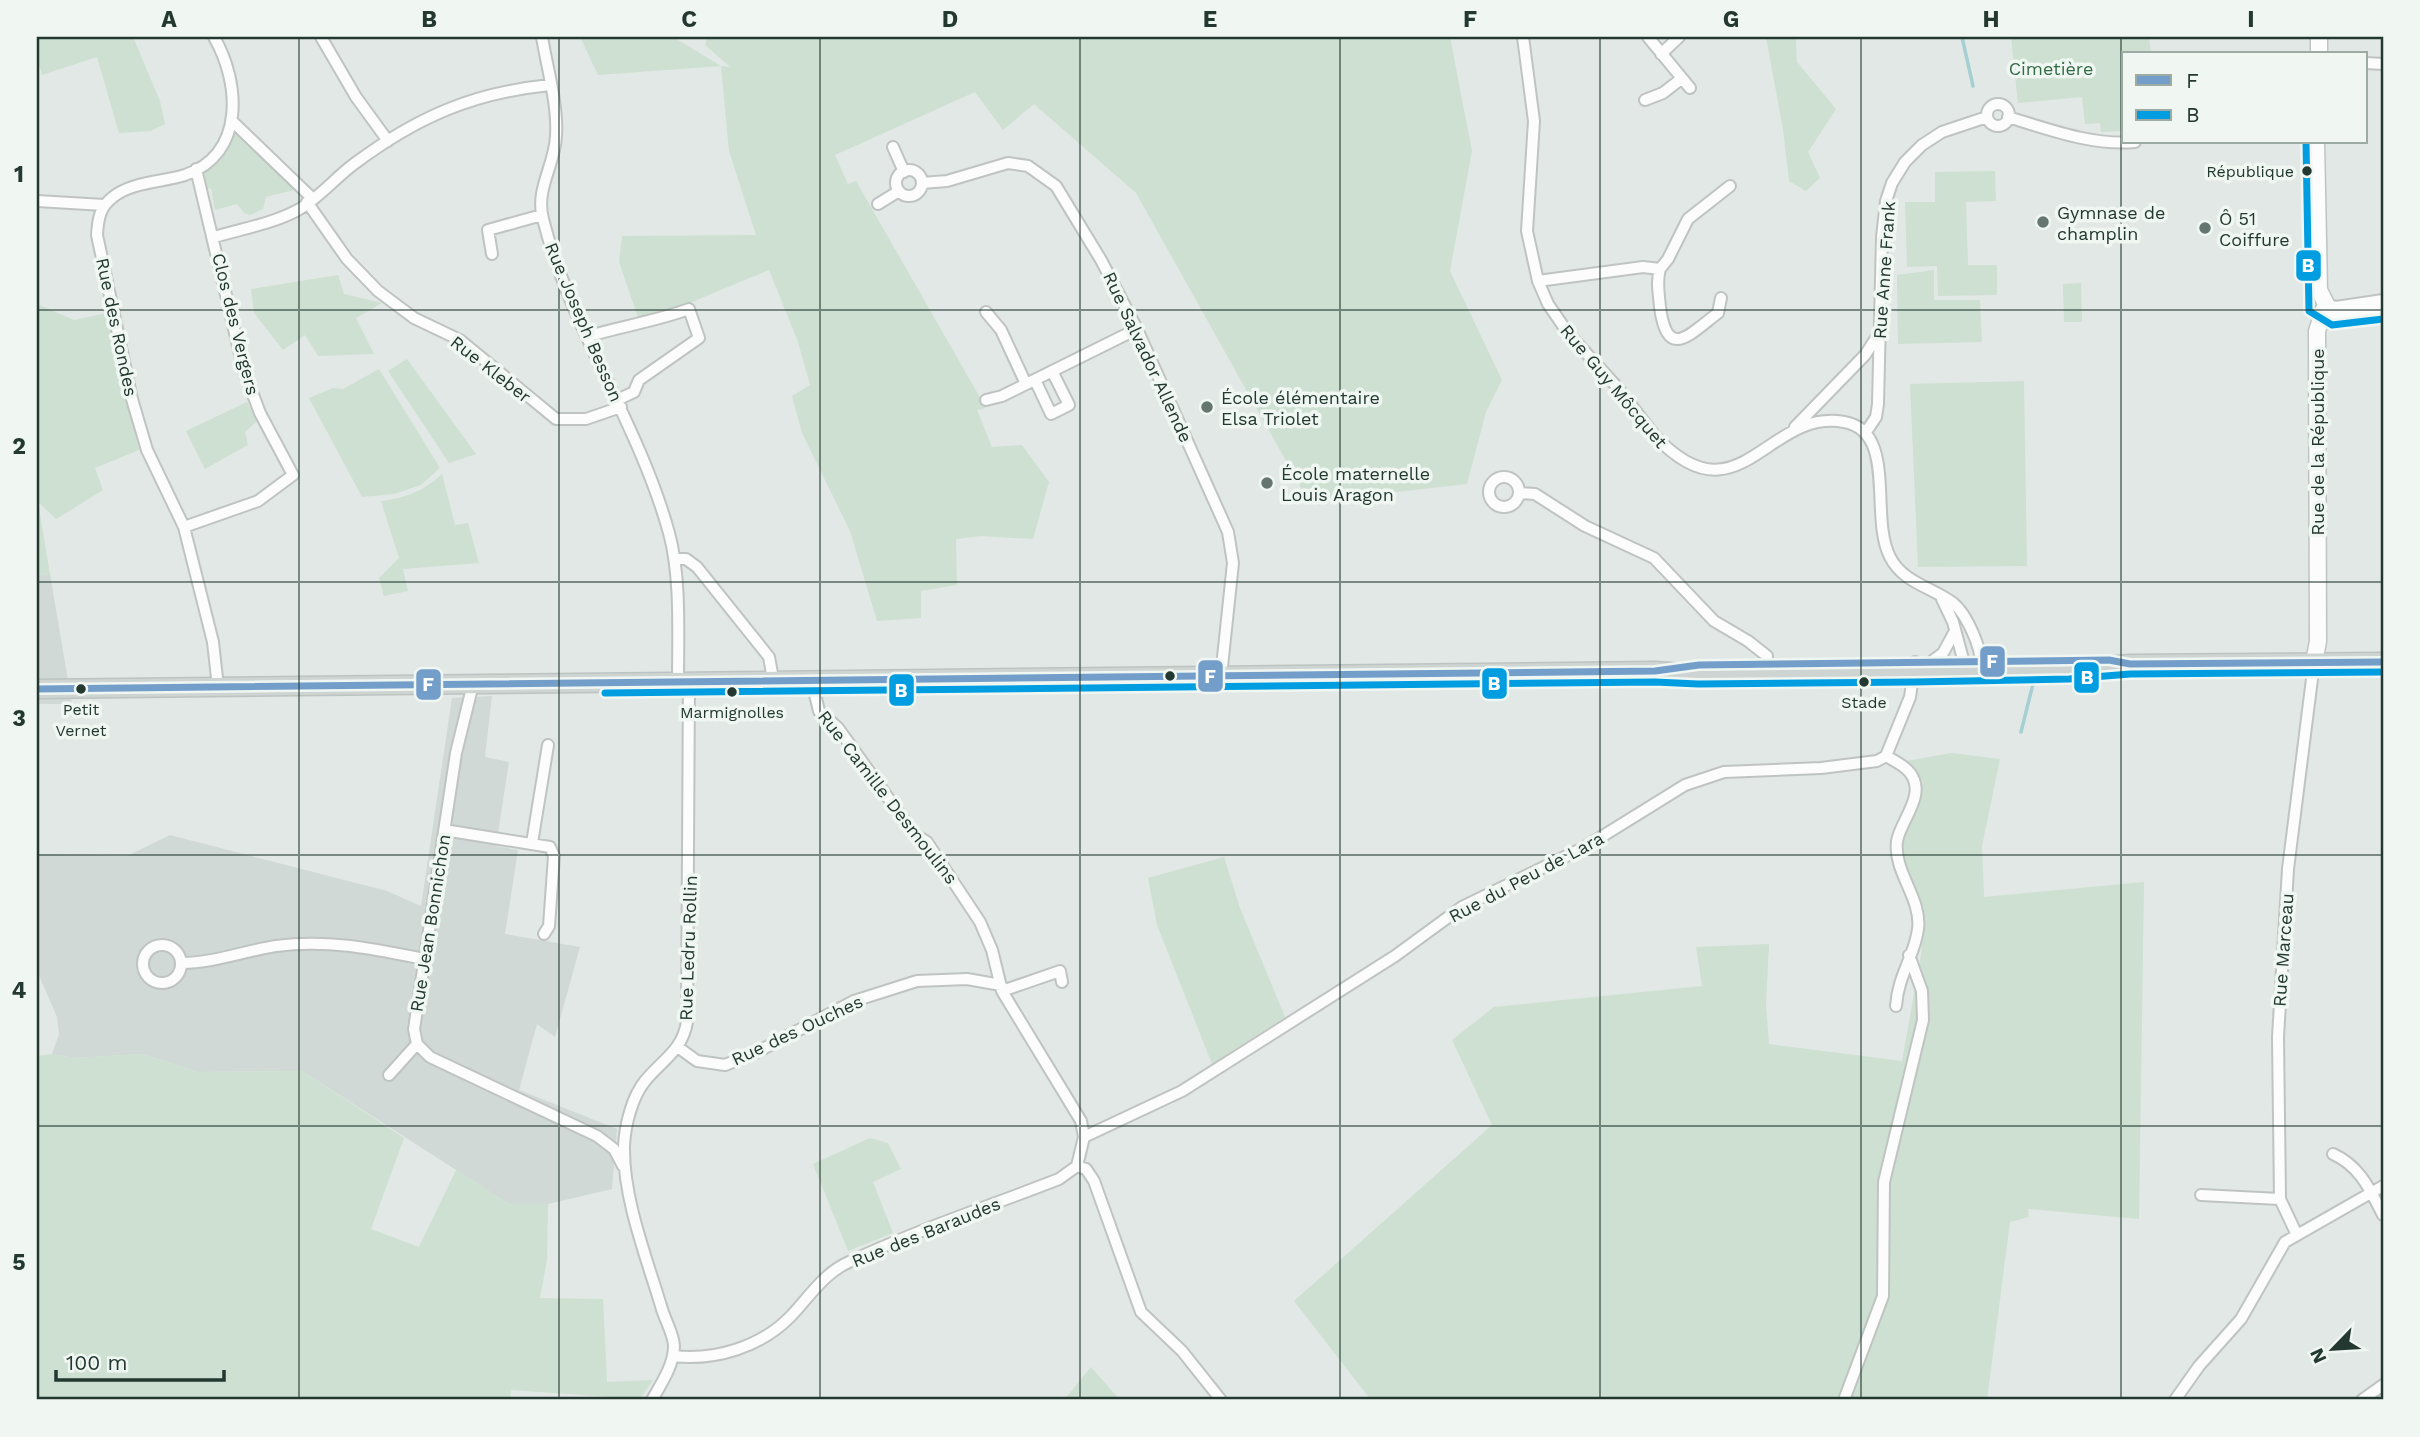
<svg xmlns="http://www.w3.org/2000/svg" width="2420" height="1437" font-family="'Work Sans',sans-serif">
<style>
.built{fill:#d0d9d5}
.green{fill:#cde0d1}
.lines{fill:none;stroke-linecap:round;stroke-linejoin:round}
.stream{stroke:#a6cfd2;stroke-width:3.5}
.street-casing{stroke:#bfc4c2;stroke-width:14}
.secondary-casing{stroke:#bec5c2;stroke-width:19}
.primary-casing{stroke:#bcc4c1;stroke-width:21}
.street{stroke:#fbfcfb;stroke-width:10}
.secondary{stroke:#fbfcfb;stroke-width:16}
.primary{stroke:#ced4d1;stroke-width:18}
.bus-1-casing{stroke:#f0f7f3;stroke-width:12}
.bus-2-casing{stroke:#f0f7f3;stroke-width:12}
.bus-1{stroke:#749eca;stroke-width:7}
.bus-2{stroke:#009ee1;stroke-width:7}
.grid{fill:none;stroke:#223831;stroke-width:2;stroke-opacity:0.55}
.bus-dot{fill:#223831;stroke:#f0f7f3;stroke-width:2.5}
.poi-dot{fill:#657670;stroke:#f0f7f3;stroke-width:2.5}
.labels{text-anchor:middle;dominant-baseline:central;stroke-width:7;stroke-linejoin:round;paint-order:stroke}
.bus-label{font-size:16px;fill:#223831;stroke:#f0f7f3}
.park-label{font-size:18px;fill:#306b44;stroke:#f0f7f3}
.poi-label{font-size:18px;fill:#223831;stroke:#f0f7f3;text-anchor:start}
.street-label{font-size:18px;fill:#223831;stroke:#f0f7f3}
.line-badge{stroke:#f0f7f3;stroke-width:2.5}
.badge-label{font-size:19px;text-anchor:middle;font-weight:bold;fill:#fff}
.neatline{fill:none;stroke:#223831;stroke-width:2.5}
.grid-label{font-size:23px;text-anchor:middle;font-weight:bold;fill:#223831}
</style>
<rect width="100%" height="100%" fill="#e2e8e5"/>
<path class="built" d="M50,574L72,704H37V576Z
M492,696L485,757L509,762L496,846L518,850L505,934L580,947L555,1037L537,1024L519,1090L617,1129L612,1189L548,1204H509L302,1071L198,1072L142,1054L74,1058L52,1054L59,1034L57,1017L37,971V854L127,856L170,835L387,891L421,906L452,698Z"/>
<path class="green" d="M37,37H133L160,101L165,124L151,131L119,133L97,57L42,75L37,57Z
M580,37H673L721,66L730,67L705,45L708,37H1450L1472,151L1450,271L1502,380L1486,412L1467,484L1309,502L1136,193L1034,104L1003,130L975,92L835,155L848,184L856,181L986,408L977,410L992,447L1022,445L1049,482L1033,539L981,536L956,539L957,585L921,591V618L877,621L850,531L802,433L792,396L810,385L798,342L769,270L651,319L638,317L619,262L622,236L756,235L729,151L721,66L598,75Z
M1766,37H1806L1796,38L1797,62L1836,109L1808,152L1820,178L1806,191L1789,181L1783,129Z
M2011,37H2149L2151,54H2124V131L2101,132L2100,123L2085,124L2082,97L2018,103Z
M238,131L298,189L266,197L263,209L250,215L244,213L237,204L215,210L211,188L206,189L204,170L232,133Z
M1995,171L1996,201L1966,202L1968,265H1997V295L1938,296L1937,266L1907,267L1905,202H1935V172Z
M1934,270V300H1980L1982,342L1898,344L1897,275Z
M338,275L344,294L382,303L356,318L374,354L318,356L305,335L283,350L254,313L251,289Z
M2081,283L2082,322H2064L2063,284Z
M37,304L74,320L107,313L139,450L95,468L103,490L56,519L38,502L50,574L37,576Z
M407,359L476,454L449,463L388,371Z
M379,369L440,468L421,485L394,494L362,497L309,398L333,388L343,389Z
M2024,381L2027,566L1918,567L1910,384Z
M247,402L257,421L245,432L248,445L205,469L186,431Z
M442,474L455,525L468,523L479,563L403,569L408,591L384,596L379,578L399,558L381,501C407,498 423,491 442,474Z
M1952,753L2000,759L1982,846L1984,897L2144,882L2139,1219L2028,1209L2029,1217L2010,1222L1987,1400H1371L1294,1301L1492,1125L1452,1040L1494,1007L1702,986L1696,947L1769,944L1766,1004L1769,1044L1902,1061L1921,955L1924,908L1903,861L1902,846L1923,782L1906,761Z
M1224,857L1240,908L1285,1017L1212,1064L1157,925L1148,878Z
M52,1054L74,1058L142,1054L198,1072L302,1071L404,1138L371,1229L419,1247L456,1170L509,1204H548L547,1260L540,1298L603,1299L607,1382L653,1380L640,1399L511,1390L510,1400H37V1056Z
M870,1138L888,1143L901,1169L873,1182L893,1233L848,1251L813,1164Z
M1091,1367L1120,1400H1064Z"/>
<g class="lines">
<path class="stream" d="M1962,37L1973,86
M2021,732L2035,676"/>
<defs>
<path id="street" d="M214,37C240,82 246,154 185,175C163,182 131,182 113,197C100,207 98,218 97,235L132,399L147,450L184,527L213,642L218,687
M321,37L356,97L388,141
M542,37C547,68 558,104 556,136C555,165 535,189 543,219C570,327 639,424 669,533C681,576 678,635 678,681
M1523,37L1534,121L1527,231L1538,281L1548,304L1568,333L1618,388L1655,436C1739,525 1767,408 1844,422C1898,431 1869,517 1890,557C1903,583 1932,587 1953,603C1967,614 1985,654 1980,670
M1648,37L1690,88
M1661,54L1679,37
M2366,63L2383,64
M1645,100L1663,93L1681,79
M1987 115a11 11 0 1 1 22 0a11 11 0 1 1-22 0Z
M2008,117C2048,129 2092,146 2135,142
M232,121L312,198
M893,147L904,172
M896 183a13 13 0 1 1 26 0a13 13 0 1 1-26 0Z
M922,183L947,181L1008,163L1028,166L1056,186L1101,260L1137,329L1228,532L1233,563L1221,676
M37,201L104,205
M307,202L347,259L378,291L414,318L460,340L556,419H586L621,407
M878,204L899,191
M214,237C241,229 271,224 296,211C317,200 335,178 354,164C417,117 472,93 550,85
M492,254L488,230L542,215
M1660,269L1668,259L1688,219L1730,186
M1538,281L1643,267L1660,269C1656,282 1659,294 1660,307C1667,362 1690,334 1718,313L1721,298
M2326,304L2336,307L2383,300
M2321,309L2333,315L2383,308
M986,312L1001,330L1026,384
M589,336C623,326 656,321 689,309L699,338L639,380L634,392L617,400
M1035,380L1051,414L1069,405L1052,371
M986,400L1002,396L1137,329
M1795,427L1865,355L1878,335
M1866,432L1876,417L1878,404L1882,237L1886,201L1892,183L1905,162L1922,145L1942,132L1987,117
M1489 492a15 15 0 1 1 30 0a15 15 0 1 1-30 0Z
M1519,493L1535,494L1585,526L1654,558L1714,621L1748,641L1767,656V673
M184,527L258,501L293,475L260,413L244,371L196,169
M674,559H686L697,567L769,657L773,679
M1942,599L1953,622L1966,670
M1931,662L1943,653L1955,631
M811,678L819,711L838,728L914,834L927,842L980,922L992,950L1002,991L1081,1121L1084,1137L1077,1166L1086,1169L1094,1181L1141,1312L1182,1351L1221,1400
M473,684L456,753L414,1029L417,1044L430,1057L597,1136L614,1149L623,1166
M444,830L550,847L554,856L549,926L544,934
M532,843L548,745
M143 964a19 19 0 1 1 38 0a19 19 0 1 1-38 0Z
M181,963C214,963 244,951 276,946C328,939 374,949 424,959
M1002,991L1060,971L1062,982
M1896,1006C1898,975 1915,955 1918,929C1922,898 1893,872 1897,841C1900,823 1922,799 1914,780C1910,768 1896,762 1886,756L1910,697L1915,662
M679,1048L697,1061L725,1065L757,1052L854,1001L917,981L967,979L1001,985
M389,1075L417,1044
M1084,1137L1182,1091L1395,956L1462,907L1585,847L1685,785L1724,772L1821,768L1877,761L1886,756
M2333,1154C2360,1166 2370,1190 2383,1215
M2201,1195L2280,1199
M2297,1235L2280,1199L2278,1037L2288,869L2314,663
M673,1356C715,1361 761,1347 791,1316C809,1297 824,1273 849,1262C917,1230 990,1206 1059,1179L1077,1166
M652,1400C661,1384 674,1365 674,1346C674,1335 664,1318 661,1306C646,1256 623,1198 624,1146C625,1125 632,1097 645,1081C663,1059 682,1051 687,1022L689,681
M1844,1400L1883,1296L1884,1182L1923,1020L1922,991L1909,955
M2175,1400L2199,1366L2241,1319L2285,1242L2383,1186
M2362,1400L2383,1385"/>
<path id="secondary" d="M2319,37V54
M2314,663L2318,641L2317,331L2326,304L2319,290L2316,142"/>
<path id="primary" d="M37,689L1655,671L1698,674L1914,672L2069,669L2130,664L2383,662"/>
</defs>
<use href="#street" class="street-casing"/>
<use href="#secondary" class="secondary-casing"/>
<use href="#primary" class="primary-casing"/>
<use href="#street" class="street"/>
<use href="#secondary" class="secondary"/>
<use href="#primary" class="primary"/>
<defs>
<path id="bus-1" d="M37,689L1655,671L1699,665L2109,660L2130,664L2383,662"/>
<path id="bus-2" d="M2306,142L2309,311L2332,325L2383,319
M605,693L1655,682L1698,684L1914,682L2069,679L2130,674L2383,672"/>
</defs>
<use href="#bus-1" class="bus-1-casing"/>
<use href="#bus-2" class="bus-2-casing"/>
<use href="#bus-1" class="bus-1"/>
<use href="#bus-2" class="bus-2"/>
</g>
<path class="grid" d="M299,37V1400M559,37V1400M820,37V1400M1080,37V1400M1340,37V1400M1600,37V1400M1861,37V1400M2121,37V1400M37,310H2383M37,582H2383M37,855H2383M37,1126H2383"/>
<g class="bus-dot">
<circle cx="2307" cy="171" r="6"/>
<circle cx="1170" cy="676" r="6"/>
<circle cx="1864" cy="682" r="6"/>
<circle cx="81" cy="689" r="6"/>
<circle cx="732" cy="692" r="6"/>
</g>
<g class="poi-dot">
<circle cx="2043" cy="222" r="7"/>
<circle cx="2205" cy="228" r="7"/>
<circle cx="1207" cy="407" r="7"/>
<circle cx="1267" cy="483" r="7"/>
</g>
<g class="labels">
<g class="bus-label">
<text x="2294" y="171" text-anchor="end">République</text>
<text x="1864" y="702">Stade</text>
<text x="81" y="709">Petit<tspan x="81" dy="21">Vernet</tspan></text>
<text x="732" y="712">Marmignolles</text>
</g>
<g class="park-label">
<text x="2051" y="68">Cimetière</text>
</g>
<g class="poi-label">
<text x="2057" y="212">Gymnase de<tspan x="2057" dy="21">champlin</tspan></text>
<text x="2219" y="218">Ô 51<tspan x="2219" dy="21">Coiffure</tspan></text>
<text x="1221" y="397">École élémentaire<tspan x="1221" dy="21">Elsa Triolet</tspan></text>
<text x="1281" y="473">École maternelle<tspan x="1281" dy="21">Louis Aragon</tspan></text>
</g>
<g class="street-label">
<text transform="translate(1884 270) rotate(-86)">Rue Anne Frank</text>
<text transform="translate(584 322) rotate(67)">Rue Joseph Besson</text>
<text transform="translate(236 324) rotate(76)">Clos des Vergers</text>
<text transform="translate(117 327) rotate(78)">Rue des Rondes</text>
<text transform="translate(1148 357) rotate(65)">Rue Salvador Allende</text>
<text transform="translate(491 369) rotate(38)">Rue Kleber</text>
<text transform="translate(1614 386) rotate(50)">Rue Guy Môcquet</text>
<text transform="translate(2317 442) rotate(-90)">Rue de la République</text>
<text transform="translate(888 797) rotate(52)">Rue Camille Desmoulins</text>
<text transform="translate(1526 877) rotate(-28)">Rue du Peu de Lara</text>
<text transform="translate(430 923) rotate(-81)">Rue Jean Bonnichon</text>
<text transform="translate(688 948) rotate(-88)">Rue Ledru Rollin</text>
<text transform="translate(2283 950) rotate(-86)">Rue Marceau</text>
<text transform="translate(797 1030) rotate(-25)">Rue des Ouches</text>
<text transform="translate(926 1232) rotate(-22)">Rue des Baraudes</text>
</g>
</g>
<g class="line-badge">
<rect x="2295" y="249" width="27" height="33" rx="7" fill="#009ee1"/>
<rect x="1979" y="645" width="27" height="33" rx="7" fill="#749eca"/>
<rect x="1197" y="659" width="27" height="34" rx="7" fill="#749eca"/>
<rect x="2073" y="661" width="27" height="33" rx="7" fill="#009ee1"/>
<rect x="1481" y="667" width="27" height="33" rx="7" fill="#009ee1"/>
<rect x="415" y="668" width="27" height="33" rx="7" fill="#749eca"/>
<rect x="888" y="673" width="27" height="34" rx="7" fill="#009ee1"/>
</g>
<g class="badge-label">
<text x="2308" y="272">B</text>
<text x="1992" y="668">F</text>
<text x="1210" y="683">F</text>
<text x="2087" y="684">B</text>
<text x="1494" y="690">B</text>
<text x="428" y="691">F</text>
<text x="901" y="697">B</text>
</g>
<rect width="2420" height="1437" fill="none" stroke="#f0f7f3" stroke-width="77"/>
<rect x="2122" y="52" width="245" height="91" fill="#f0f7f3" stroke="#9eaba5" stroke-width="2"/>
<rect x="2136" y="75" width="35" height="10" fill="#749eca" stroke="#9eaba5" stroke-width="2"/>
<text x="2186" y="88" font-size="21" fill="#223831">F</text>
<rect x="2136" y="110" width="35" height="10" fill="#009ee1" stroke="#9eaba5" stroke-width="2"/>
<text x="2186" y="122" font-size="21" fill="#223831">B</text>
<g transform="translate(2333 1349) rotate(245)" stroke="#f0f7f3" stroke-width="5" paint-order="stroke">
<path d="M0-5L12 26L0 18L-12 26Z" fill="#223831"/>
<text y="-10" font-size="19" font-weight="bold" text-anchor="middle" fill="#223831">N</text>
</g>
<path d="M56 1370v10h168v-10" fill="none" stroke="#223831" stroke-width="3.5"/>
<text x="66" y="1370" font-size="21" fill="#223831" stroke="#f0f7f3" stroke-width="5" paint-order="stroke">100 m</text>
<rect x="38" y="38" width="2344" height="1360" class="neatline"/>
<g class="grid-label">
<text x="169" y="27">A</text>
<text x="429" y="27">B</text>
<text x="689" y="27">C</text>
<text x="950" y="27">D</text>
<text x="1210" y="27">E</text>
<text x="1470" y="27">F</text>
<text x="1731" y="27">G</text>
<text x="1991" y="27">H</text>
<text x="2251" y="27">I</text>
<text x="19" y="182">1</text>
<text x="19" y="454">2</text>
<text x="19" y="726">3</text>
<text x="19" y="998">4</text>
<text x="19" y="1270">5</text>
</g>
</svg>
